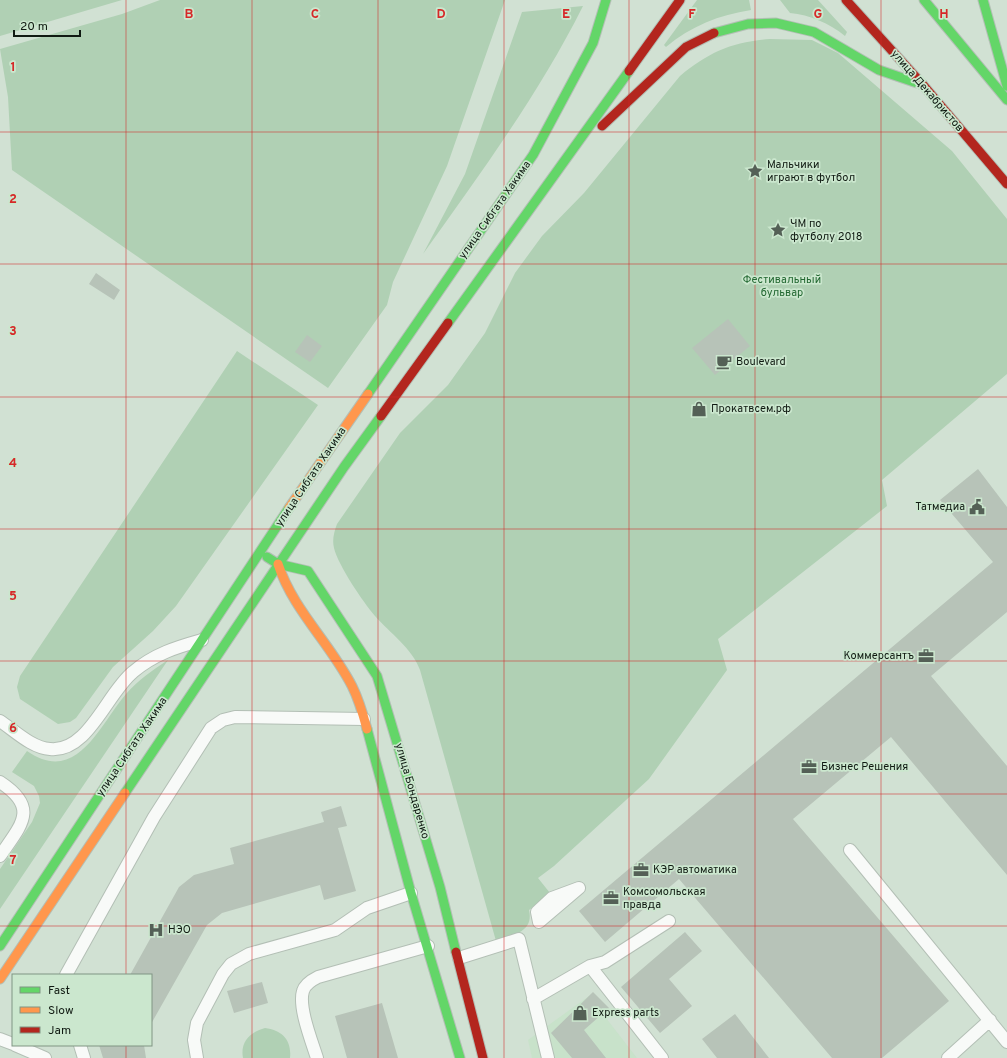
<svg xmlns="http://www.w3.org/2000/svg" width="1007" height="1058" font-family="Overpass,sans-serif">
<style>
.built{fill:#c8e2ca}
.green{fill:#b0d0b4}
.building{fill:#b7c3b8}
.lines{fill:none;stroke-linecap:round;stroke-linejoin:round}
.lane-casing{stroke:#b3bfb5;stroke-width:14}
.fast-casing{stroke:#b3bfb5;stroke-width:11}
.slow-casing{stroke:#b3bfb5;stroke-width:11}
.jam-casing{stroke:#b3bfb5;stroke-width:11}
.lane{stroke:#f8faf8;stroke-width:12}
.fast{stroke:#63d668;stroke-width:9}
.slow{stroke:#ff974d;stroke-width:9}
.jam{stroke:#b3261e;stroke-width:9}
.grid{fill:none;stroke:#d62828;stroke-width:1;stroke-opacity:0.55}
.labels{text-anchor:middle;dominant-baseline:central;stroke-width:3.5;stroke-linejoin:round;paint-order:stroke}
.street-label{font-size:11px;fill:#101a12;stroke:#cbe7ce}
.poi-label{font-size:11px;fill:#101a12;stroke:#cbe7ce;text-anchor:start}
.park-label{font-size:11px;fill:#236832;stroke:#cbe7ce}
.grid-label{font-size:13px;text-anchor:middle;font-weight:bold;fill:#d62828;stroke:#cbe7ce;stroke-width:3.5;stroke-linejoin:round;paint-order:stroke}
</style>
<rect width="100%" height="100%" fill="#d1e1d3"/>
<path class="built" d="M589,996L637,1058H532L528,1040Z"/>
<path class="green" d="M0,0H122L0,36Z
M160,0H505L447,166L393,282L387,305L328,388L12,170L8,97L0,49L122,14Z
M697,0H749L751,10C719,15 691,26 666,47L664,45Z
M780,0H818L847,32L845,36C829,23 810,15 790,13Z
M583,6C539,94 480,174 423,254L465,174L522,12Z
M770,39L812,40L838,53L952,151L1007,219V374L882,480L887,506L718,639L727,670L649,779L554,866L538,878L550,893L529,910C534,932 513,935 496,941L420,670C412,648 390,633 375,616C363,602 338,565 334,548C332,540 334,532 337,524L400,433L448,385L485,333L515,273L542,236L584,193L680,76C709,52 732,42 770,39Z
M237,351L318,405L176,606L153,631L113,667L76,718L70,722L58,724L20,699L17,687L20,676Z
M168,660L0,909V869L32,822L40,803L39,796L34,786L12,772L27,751C77,786 100,724 126,694C138,680 153,670 168,660Z
M265,1028C282,1030 292,1040 290,1058H243C240,1042 250,1032 265,1028Z"/>
<path class="building" d="M96,273L120,290L114,300L89,284Z
M728,319L750,346L715,375L692,348Z
M307,335L322,346L310,362L295,352Z
M978,469L1007,507V612L931,676L1007,766V875L891,737L793,819L949,1001L882,1058H832L679,879L605,942L579,911L993,562L940,500Z
M341,806L347,826L338,828L356,891L324,900L320,885L222,913L207,925L151,1024V975H130L179,887L194,875L234,864L230,848L324,822L321,812Z
M685,932L702,951L669,979L692,1006L660,1033L621,987Z
M262,982L268,1003L234,1013L227,991Z
M593,992L609,1008L584,1030L606,1058H572L551,1033Z
M382,1003L398,1058H347L335,1016Z
M735,1014L769,1058H717L702,1039Z
M99,1045H144L146,1058H103Z"/>
<g class="lines">
<defs>
<path id="lane" d="M0,721C15,731 32,748 50,749C88,753 107,693 133,672C154,654 177,647 202,640
M0,782C40,808 21,825 0,856
M850,850L1007,1042
M579,888L539,922L537,912L552,898Z
M459,958L519,939L548,1058
M590,966L662,1058
M66,975L154,817L211,728L223,720L235,717L364,719
M533,999L590,966L605,962L669,921
M0,1039L13,1044
M15,1045L45,1058
M80,1045L84,1058
M197,1058L194,1040L197,1023L223,974L231,964L249,954L335,930L367,908L411,893
M317,1058C312,1042 298,1007 303,991C305,984 312,980 318,977L428,946
M948,1058L990,1020"/>
<path id="fast" d="M924,0L1007,100
M983,0L1007,86
M714,33L748,24L776,23L814,32L879,70L923,85
M448,323L629,71
M368,394L533,155L593,43L606,0
M267,557L278,564L308,571L377,676L440,887L456,952
M367,729L411,893L460,1058
M125,793L344,467L381,416
M0,946L289,508"/>
<path id="slow" d="M289,508L368,394
M278,564C293,610 330,643 352,686C359,700 363,714 367,729
M0,979L125,793"/>
<path id="jam" d="M846,0L923,85L1007,184
M629,71L680,0
M602,126L686,47L714,33
M381,416L448,323
M456,952L483,1058"/>
</defs>
<use href="#lane" class="lane-casing"/>
<use href="#fast" class="fast-casing"/>
<use href="#slow" class="slow-casing"/>
<use href="#jam" class="jam-casing"/>
<use href="#lane" class="lane"/>
<use href="#fast" class="fast"/>
<use href="#slow" class="slow"/>
<use href="#jam" class="jam"/>
</g>
<path class="grid" d="M126,0V975M252,0V1058M378,0V1058M504,0V1058M629,0V1058M755,0V1058M881,0V1058M0,132H1007M0,264H1007M0,397H1007M0,529H1007M0,661H1007M0,794H1007M0,926H1007M126,1045V1058"/>
<defs>
<symbol id="sight-bare" viewBox="-9 -9 18 18"><path d="M0-6L1.8-2.2L6-1.7L2.9 1.2L3.7 5.4L0 3.3L-3.7 5.4L-2.9 1.2L-6-1.7L-1.8-2.2Z" fill="#546056" stroke="#cbe7ce" stroke-width="2.5" paint-order="stroke"/></symbol>
<symbol id="cafe-bare" viewBox="-9 -9 18 18"><path d="M-5.5-4.5H6V0H3Q3 3.5 0 3.5H-2.5Q-5.5 3.5-5.5 0ZM3-3.2v2h1.7v-2ZM-6 4.5H4V6H-6Z" fill="#546056" stroke="#cbe7ce" stroke-width="2.5" paint-order="stroke"/></symbol>
<symbol id="shop-bare" viewBox="-9 -9 18 18"><path d="M-5-2.5h2.3a2.7 3.5 0 0 1 5.4 0H5L5.5 6h-11ZM-1.5-2.5h3a1.5 2.3 0 0 0-3 0Z" fill="#546056" stroke="#cbe7ce" stroke-width="2.5" paint-order="stroke"/></symbol>
<symbol id="civic-bare" viewBox="-9 -9 18 18"><path d="M-.6-6.5H3V-4.5H.6V-3L4-1V1h2V6H-6V1h2V-1L-.6-3ZM-1.2 2.5V6h2.4V2.5Z" fill="#546056" stroke="#cbe7ce" stroke-width="2.5" paint-order="stroke"/></symbol>
<symbol id="office-bare" viewBox="-9 -9 18 18"><path d="M-6-3h4V-5.5h4V-3h4V5H-6ZM-1-4.5V-3h2v-1.5ZM-6 0V1H6V0Z" fill="#546056" stroke="#cbe7ce" stroke-width="2.5" paint-order="stroke"/></symbol>
<symbol id="hospital-bare" viewBox="-9 -9 18 18"><path d="M-5-5h3v3.5h4V-5h3V5h-3V1.5h-4V5h-3Z" fill="#546056" stroke="#cbe7ce" stroke-width="2.5" paint-order="stroke"/></symbol>
</defs>
<g fill-rule="evenodd">
<use href="#sight-bare" x="744" y="160" width="22" height="22"/>
<use href="#sight-bare" x="767" y="219" width="22" height="22"/>
<use href="#cafe-bare" x="713" y="351" width="22" height="22"/>
<use href="#shop-bare" x="688" y="398" width="22" height="22"/>
<use href="#civic-bare" x="966" y="496" width="22" height="22"/>
<use href="#office-bare" x="915" y="645" width="22" height="22"/>
<use href="#office-bare" x="798" y="756" width="22" height="22"/>
<use href="#office-bare" x="630" y="859" width="22" height="22"/>
<use href="#office-bare" x="600" y="887" width="22" height="22"/>
<use href="#hospital-bare" x="145" y="919" width="22" height="22"/>
<use href="#shop-bare" x="569" y="1002" width="22" height="22"/>
</g>
<g class="labels">
<g class="street-label">
<text transform="translate(927 91) rotate(49)">улица Декабристов</text>
<text transform="translate(495 210) rotate(-55)">улица Сибгата Хакима</text>
<text transform="translate(311 477) rotate(-56)">улица Сибгата Хакима</text>
<text transform="translate(132 747) rotate(-56)">улица Сибгата Хакима</text>
<text transform="translate(412 791) rotate(74)">улица Бондаренко</text>
</g>
<g class="poi-label">
<text x="767" y="165">Мальчики<tspan x="767" dy="13">играют в футбол</tspan></text>
<text x="790" y="224">ЧМ по<tspan x="790" dy="13">футболу 2018</tspan></text>
<text x="736" y="362">Boulevard</text>
<text x="711" y="409">Прокатвсем.рф</text>
<text x="965" y="507" text-anchor="end">Татмедиа</text>
<text x="914" y="656" text-anchor="end">Коммерсантъ</text>
<text x="821" y="767">Бизнес Решения</text>
<text x="653" y="870">КЭР автоматика</text>
<text x="623" y="892">Комсомольская<tspan x="623" dy="13">правда</tspan></text>
<text x="168" y="930">НЭО</text>
<text x="592" y="1013">Express parts</text>
</g>
<g class="park-label">
<text x="782" y="280">Фестивальный<tspan x="782" dy="13">бульвар</tspan></text>
</g>
</g>
<g class="grid-label">
<text x="189" y="18">B</text>
<text x="315" y="18">C</text>
<text x="441" y="18">D</text>
<text x="566" y="18">E</text>
<text x="692" y="18">F</text>
<text x="818" y="18">G</text>
<text x="944" y="18">H</text>
<text x="13" y="71">1</text>
<text x="13" y="203">2</text>
<text x="13" y="335">3</text>
<text x="13" y="467">4</text>
<text x="13" y="600">5</text>
<text x="13" y="732">6</text>
<text x="13" y="864">7</text>
</g>
<rect x="12" y="974" width="140" height="72" fill="#cbe7ce" stroke="#809583"/>
<rect x="20" y="987" width="20" height="6" fill="#63d668" stroke="#809583"/>
<text x="48" y="994" font-size="12" fill="#101a12">Fast</text>
<rect x="20" y="1007" width="20" height="6" fill="#ff974d" stroke="#809583"/>
<text x="48" y="1014" font-size="12" fill="#101a12">Slow</text>
<rect x="20" y="1027" width="20" height="6" fill="#b3261e" stroke="#809583"/>
<text x="48" y="1034" font-size="12" fill="#101a12">Jam</text>
<path d="M14 30v6h66v-6" fill="none" stroke="#101a12" stroke-width="2"/>
<text x="20" y="30" font-size="12" fill="#101a12" stroke="#cbe7ce" stroke-width="3" paint-order="stroke">20 m</text>
</svg>
